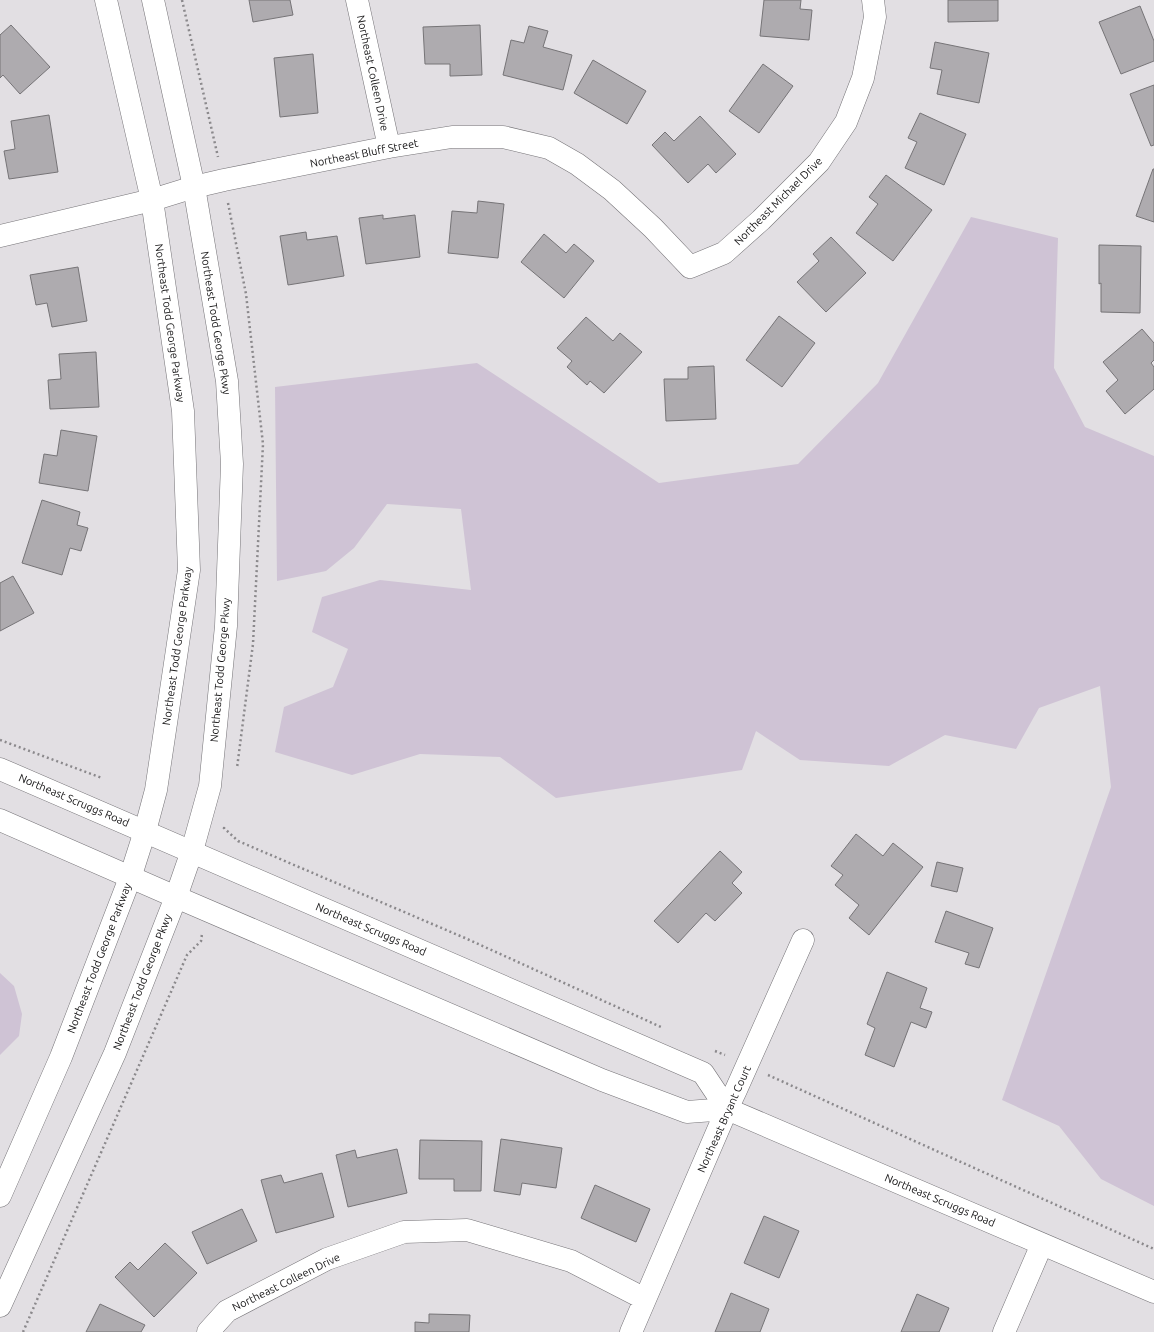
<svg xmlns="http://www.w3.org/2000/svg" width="1154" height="1332" font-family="Ubuntu,sans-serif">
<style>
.green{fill:#cfc3d5}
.building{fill:#aeabaf;stroke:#767477}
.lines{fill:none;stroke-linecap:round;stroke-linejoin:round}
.minor-casing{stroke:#767478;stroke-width:23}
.major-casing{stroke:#767478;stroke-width:23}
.path{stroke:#8b898c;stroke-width:2.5;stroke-dasharray:2 3;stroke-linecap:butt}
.minor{stroke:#fff;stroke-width:22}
.major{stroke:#fff;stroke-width:22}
.labels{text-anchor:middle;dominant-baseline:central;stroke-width:3;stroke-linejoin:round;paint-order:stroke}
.street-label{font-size:11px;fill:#161516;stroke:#fff}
</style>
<rect width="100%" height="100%" fill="#e2dfe3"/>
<path class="green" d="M971,217L1058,238L1054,368L1085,427L1154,456V1206L1101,1179L1059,1126L1002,1100L1111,787L1100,686L1039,708L1016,749L945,735L889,766L800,760L756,731L742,770L556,798L500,757L420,754L352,775L275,752L284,707L333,687L348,649L312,632L322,597L380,580L471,590L461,509L387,504L354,548L326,571L277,581L275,387L477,363L659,483L798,464L878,383Z
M0,973L14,986L22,1014L19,1036L0,1055Z"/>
<path class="building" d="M249,0H290L293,15L253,22Z
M764,0H801L800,9L812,10L809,40L760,36Z
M948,0H998V21L948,22Z
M1140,6L1154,41V61L1121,74L1099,22Z
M11,25L50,67L20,94L3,75L0,78V35Z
M480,25L482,75L450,76V64H425L423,27Z
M529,26L548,31L543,47L572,55L563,90L503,75L511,40L524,43Z
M935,42L989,53L979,103L937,94L942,70L930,68Z
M313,54L318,113L280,117L274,58Z
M593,60L646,91L627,124L574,93Z
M763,64L793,86L759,133L729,111Z
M1154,85V145L1151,146L1130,94Z
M920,113L966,134L944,185L905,168L917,142L908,138Z
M49,115L58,172L9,179L4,151L15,149L11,121Z
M700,116L736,154L716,173L708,164L688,183L652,145L665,132L674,141Z
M1153,169H1154V222L1136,216Z
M886,175L932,210L893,261L856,233L878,204L869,197Z
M478,201L504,204L498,258L448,253L452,211L477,213Z
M383,215V219L415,215L420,257L366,264L359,218Z
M306,232L307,240L337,236L344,276L288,285L280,236Z
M544,234L566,253L574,244L594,261L564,298L521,262Z
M831,237L866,273L826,312L797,282L819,261L813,254Z
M1099,245L1141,246L1140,313L1101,312V283L1099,284Z
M78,267L87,321L52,327L47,303L36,305L30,275Z
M779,316L815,343L782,387L746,360Z
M586,317L613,341L620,333L642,352L604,393L590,381L587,385L567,367L572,361L557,348Z
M1142,329L1154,343V360L1151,363L1154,367V389L1125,414L1106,391L1118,380L1103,362Z
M96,352L99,407L50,409L48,380L61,379L59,354Z
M714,366L716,419L666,421L664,379H688V367Z
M61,430L97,436L88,491L39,483L44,454L57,456Z
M42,500L80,512L77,525L88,528L81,551L70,548L62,575L22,563Z
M13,576L34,613L0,631V583Z
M856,834L883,856L893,843L923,867L869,935L849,918L859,905L835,885L843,875L831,866Z
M720,851L742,872L732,883L742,893L715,921L706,913L678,943L654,921Z
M937,862L963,868L957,892L931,886Z
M946,911L993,928L979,968L965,964L969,953L935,942Z
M887,972L927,988L920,1008L932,1012L926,1028L911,1022L894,1067L865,1055L875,1028L867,1024Z
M501,1139L562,1148L556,1188L522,1183L520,1195L494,1191Z
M420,1140L482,1141L481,1191H454V1179H419Z
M397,1149L407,1193L348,1207L336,1155L355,1150L357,1158Z
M322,1173L334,1217L276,1233L261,1180L281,1175L284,1183Z
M595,1185L650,1209L636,1242L581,1218Z
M242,1209L257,1241L207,1264L192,1232Z
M764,1216L799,1231L779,1278L744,1263Z
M165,1243L197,1273L154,1317L115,1277L130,1262L138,1270Z
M731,1293L769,1309L760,1332H715Z
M917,1294L949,1308L939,1332H901Z
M100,1304L145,1325L141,1332H86Z
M429,1314L470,1315L469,1332H415V1322L429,1323Z"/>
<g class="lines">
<defs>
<path id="minor" d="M357,0L389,147
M0,236L152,200L194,187L224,180L389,147L452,137H503L549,148L577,164L612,190L653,228L690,267L724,253L761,220L819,162L846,122L863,78L875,17L873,0
M0,769L703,1073L727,1109
M0,820L176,897L602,1080L687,1112L727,1109L1154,1292
M208,1332L227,1311L327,1259L404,1232L467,1230L571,1261L645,1299
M631,1332L727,1109L736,1090L803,940
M1004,1332L1042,1244"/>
<path id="major" d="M0,1196L61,1057L130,878L145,831L156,790L189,570L183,411L152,200L106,0
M0,1306L115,1053L176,897L192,851L210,786L226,626L232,464L227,381L194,187L153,0"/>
</defs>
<use href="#minor" class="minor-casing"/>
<use href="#major" class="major-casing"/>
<path class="path" d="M182,0L218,157
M228,203L246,294L263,444L253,644L237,768
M0,740L102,778
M224,829V828L238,841L465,938L661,1027
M715,1051L725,1055
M768,1075L1154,1249
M23,1332L187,955L201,941L202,934"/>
<use href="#minor" class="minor"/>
<use href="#major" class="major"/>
</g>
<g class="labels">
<g class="street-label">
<text transform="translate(373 73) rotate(78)">Northeast Colleen Drive</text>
<text transform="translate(364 153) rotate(-11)">Northeast Bluff Street</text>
<text transform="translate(778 201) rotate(-45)">Northeast Michael Drive</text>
<text transform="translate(170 323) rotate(82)">Northeast Todd George Parkway</text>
<text transform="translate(216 323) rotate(81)">Northeast Todd George Pkwy</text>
<text transform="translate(177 646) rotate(-82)">Northeast Todd George Parkway</text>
<text transform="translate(220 670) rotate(-85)">Northeast Todd George Pkwy</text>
<text transform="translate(74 800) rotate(23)">Northeast Scruggs Road</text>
<text transform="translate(371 929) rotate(23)">Northeast Scruggs Road</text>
<text transform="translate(99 958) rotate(-69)">Northeast Todd George Parkway</text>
<text transform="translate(142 982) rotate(-69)">Northeast Todd George Pkwy</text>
<text transform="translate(724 1119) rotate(-66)">Northeast Bryant Court</text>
<text transform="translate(940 1200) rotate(23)">Northeast Scruggs Road</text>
<text transform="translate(286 1282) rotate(-26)">Northeast Colleen Drive</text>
</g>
</g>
</svg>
